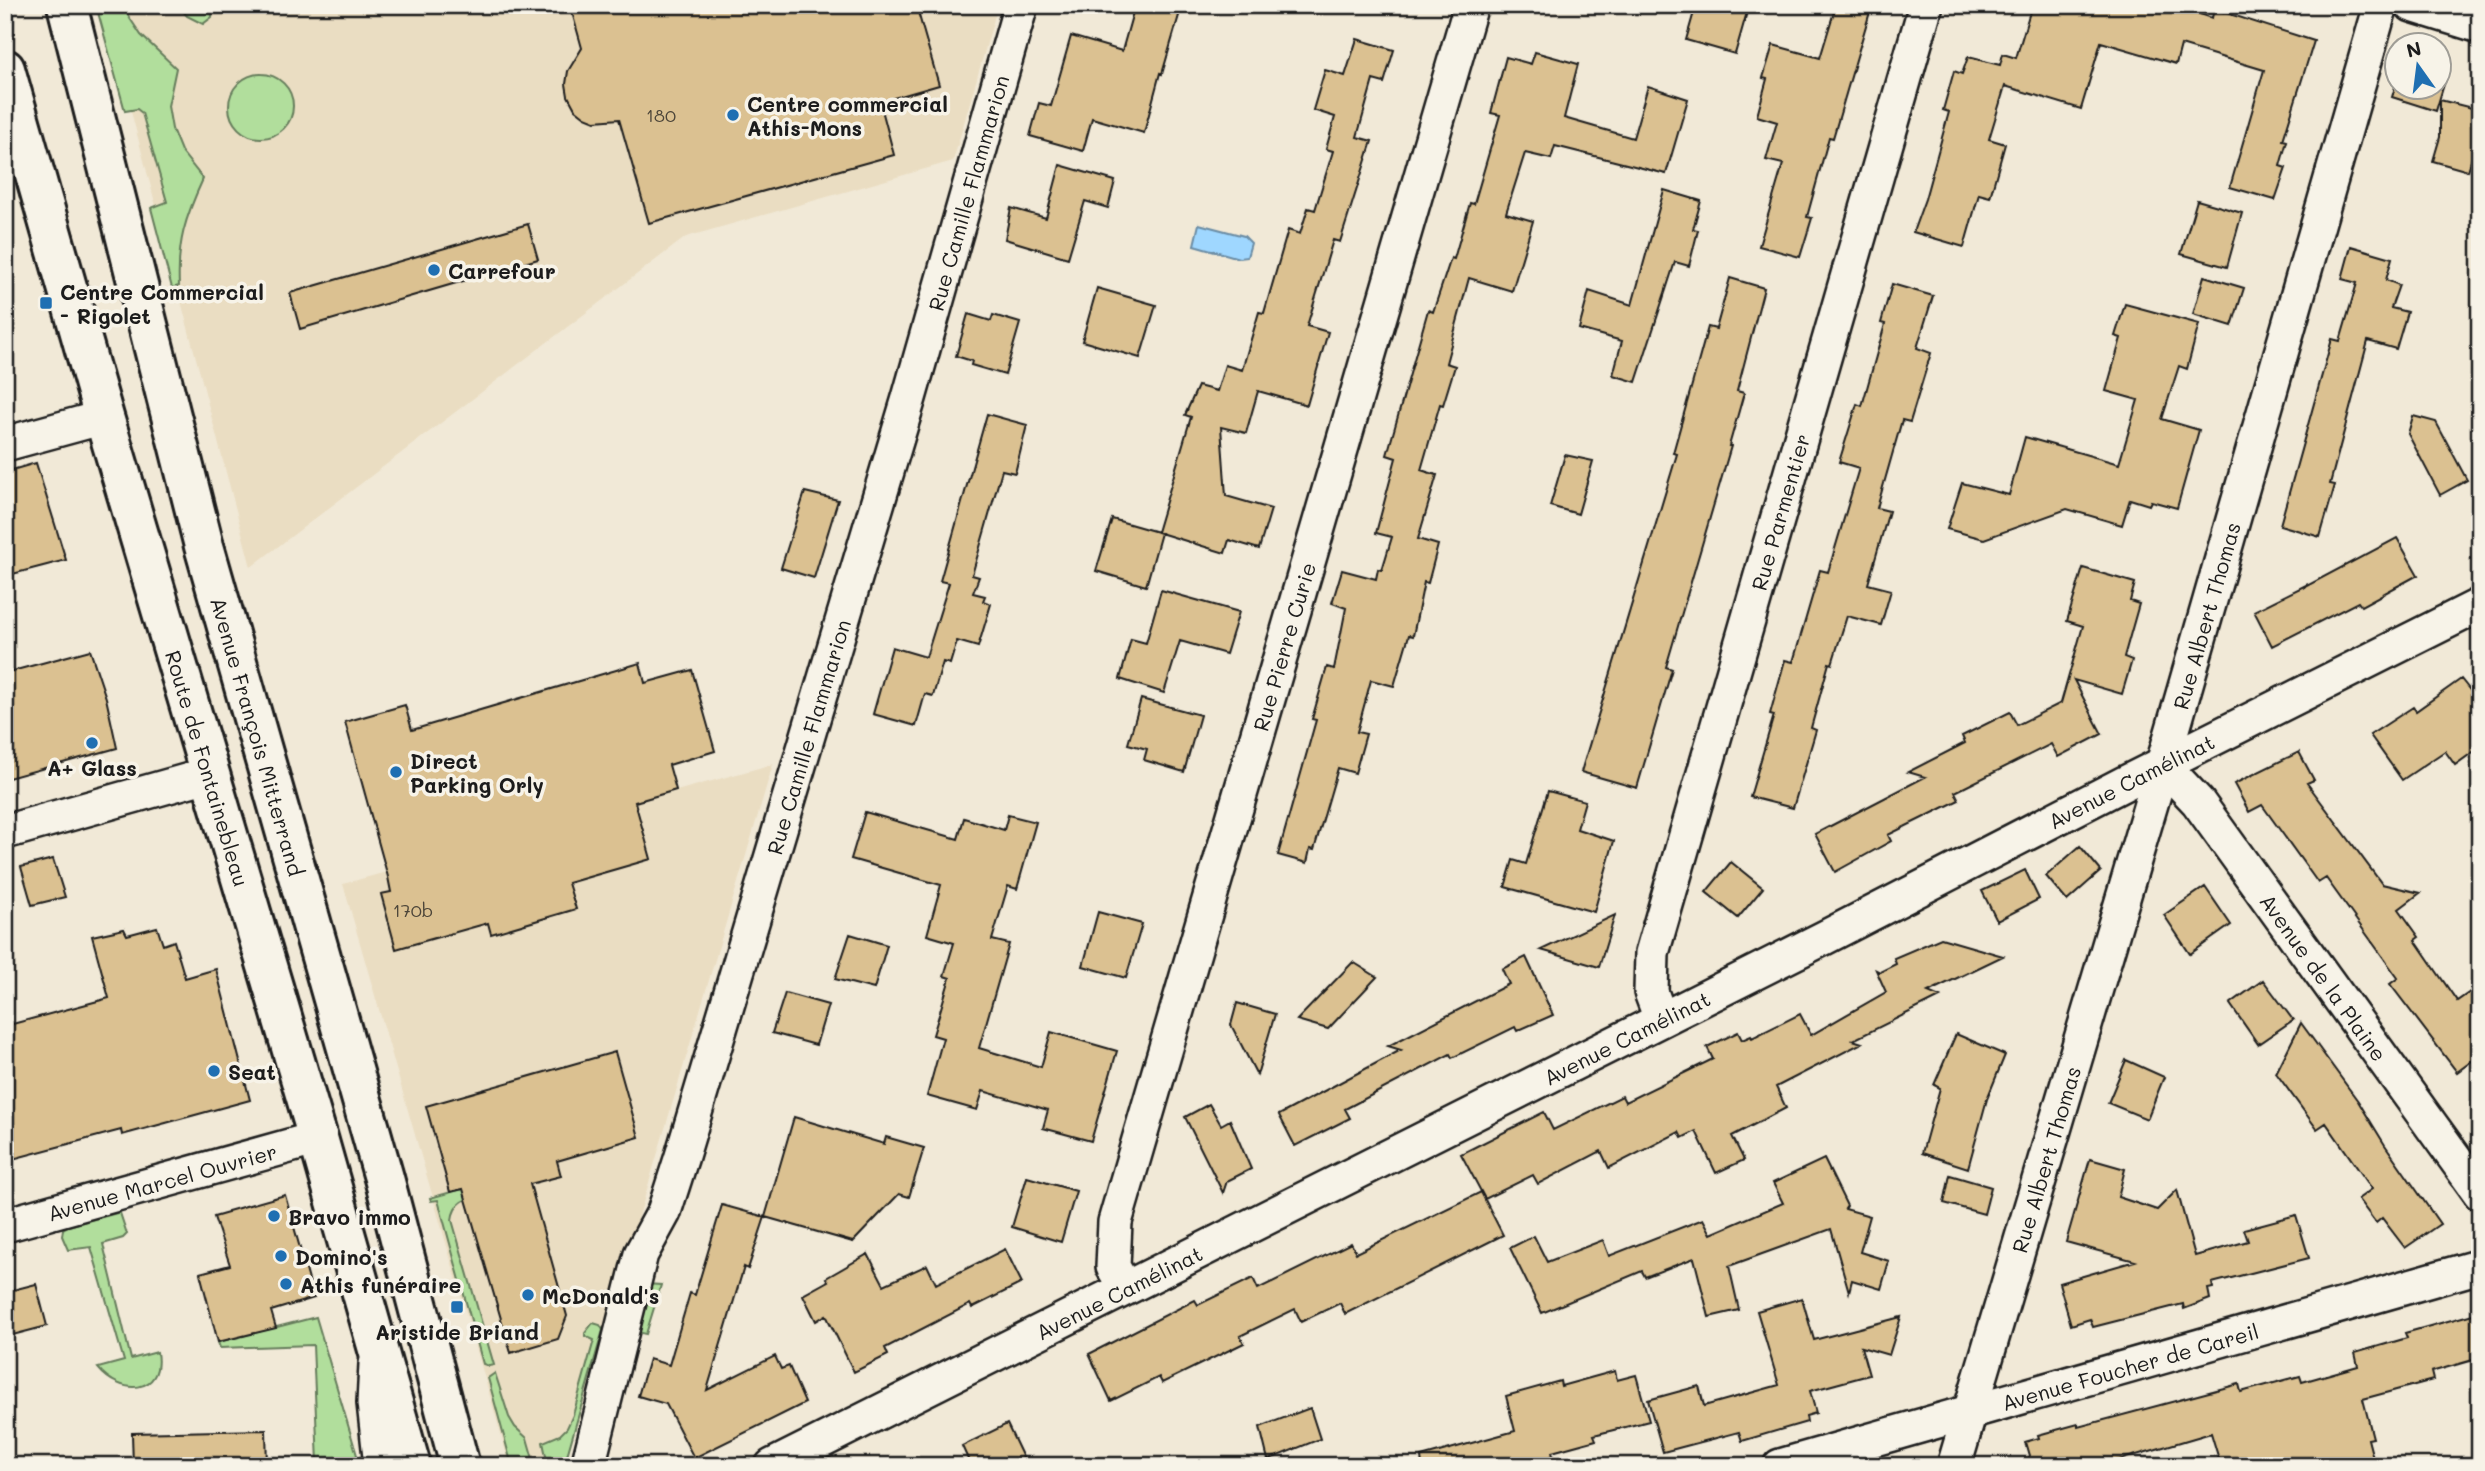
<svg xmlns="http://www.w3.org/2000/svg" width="2485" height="1471" font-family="Mali,sans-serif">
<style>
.built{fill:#eaddc2}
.green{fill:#b1de9c;stroke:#667d5c;stroke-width:2}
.water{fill:#9fd7ff;stroke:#6b8ca4;stroke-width:2}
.building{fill:#dbc191;stroke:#1c1c1c;stroke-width:2}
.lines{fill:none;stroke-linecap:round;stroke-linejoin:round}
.street-casing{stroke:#1c1c1c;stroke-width:38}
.primary-casing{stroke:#1c1c1c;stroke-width:44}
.street{stroke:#f7f3e8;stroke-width:33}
.primary{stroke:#f7f3e8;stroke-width:38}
.poi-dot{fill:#1f6fb2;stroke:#f7f3e8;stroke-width:2.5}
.labels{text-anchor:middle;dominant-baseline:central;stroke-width:7;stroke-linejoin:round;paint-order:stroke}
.number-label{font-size:18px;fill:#4c4539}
.poi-label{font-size:21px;font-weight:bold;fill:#1c1c1c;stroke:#f7f3e8;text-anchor:start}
.street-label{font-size:21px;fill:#1c1c1c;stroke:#f7f3e8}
</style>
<rect width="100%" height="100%" fill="#f1e9d7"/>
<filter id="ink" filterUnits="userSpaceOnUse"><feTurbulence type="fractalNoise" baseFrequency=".0143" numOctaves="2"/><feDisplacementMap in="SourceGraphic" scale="14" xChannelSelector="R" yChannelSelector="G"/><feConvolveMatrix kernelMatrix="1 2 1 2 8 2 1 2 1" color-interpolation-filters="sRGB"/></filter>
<g filter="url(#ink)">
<path class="built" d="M103,5H998L953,161L686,237L251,567Z
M773,764L565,1466H510L343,884Z"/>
<path class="green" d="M96,5H121L141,35L176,68L168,106L172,129L181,151L203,179C185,218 177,243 179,286L172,288L151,208L167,202L142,113L137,109L125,111Z
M178,5H212V17L203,24L187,16Z
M229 106a32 32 0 1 1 64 0a32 32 0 1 1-64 0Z
M466,1188L483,1193C468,1198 454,1201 452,1220L494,1365L489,1366L483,1364L438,1200L431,1201L430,1198Z
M117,1213H120L127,1234L123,1238L103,1244L131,1359L157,1352C164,1395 121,1396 98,1368L124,1361L91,1247L68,1250L62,1236L63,1229L68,1226Z
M645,1284L661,1285L646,1334L637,1332Z
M316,1317L359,1462L318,1463L313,1345L220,1348L218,1342Z
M593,1323L600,1325L603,1330L564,1466H548L543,1442L560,1435L567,1428L573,1415L594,1340L585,1336V1333Z
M495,1373L509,1417L515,1427L527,1438L535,1466H512L488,1378Z"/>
<path class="water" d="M1199,224L1244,236L1251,243L1247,257L1239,258L1194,245Z"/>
<path class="building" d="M570,5H916L939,85L880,102L894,155L649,223L619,119L595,121L585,117L575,109L568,96L566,84L568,71L582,48Z
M1135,5H1182L1162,74L1160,73L1144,133L1092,118L1083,151L1030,136L1039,103L1051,106L1071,36L1122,51Z
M1696,5H1749L1735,54L1686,40Z
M1836,5H1872L1833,138L1829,137L1807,217L1812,218L1800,257L1759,246L1783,164L1766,160L1777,122L1757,116L1767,79L1763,78L1773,45L1820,58Z
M2032,5H2173L2212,18L2214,9L2314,41L2283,140L2287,141L2280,166L2286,168L2275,200L2230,187L2264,70L2181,45L2176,64L2101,42L2081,109L2005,86L1989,139L2005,144L1990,197L1979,194L1964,247L1913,232L1925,199L1949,112L1943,110L1954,71L1962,74L1968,57L2000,65L2003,54L2016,58Z
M1357,39L1394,50L1384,83L1373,80L1357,137L1372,141L1340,242L1333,240L1307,326L1328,332L1307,405L1258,391L1246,433L1221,427L1226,496L1271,509L1259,549L1229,540L1225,553L1157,532L1191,417L1185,415L1198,386L1217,391L1225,365L1242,370L1259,312L1264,313L1288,230L1300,234L1308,208L1315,210L1333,151L1326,149L1335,117L1313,110L1325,70L1345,76Z
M1535,52L1578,64L1564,118L1633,138L1648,86L1688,99L1666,174L1555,146L1551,159L1525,153L1506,213L1533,221L1512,291L1469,278L1446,363L1455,366L1443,405L1440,404L1421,470L1437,475L1418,539L1438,545L1428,583L1424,582L1413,636L1409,635L1394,686L1371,680L1357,732L1366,734L1355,773L1338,768L1314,850L1310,849L1307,863L1278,855L1316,720L1312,719L1327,667L1334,669L1346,608L1332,603L1342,570L1376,579L1378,569L1382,570L1392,537L1376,533L1396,458L1387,455L1428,310L1433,312L1451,258L1454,259L1470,203L1474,204L1500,115L1491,113L1506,57L1531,64Z
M2440,72L2447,74L2436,111L2392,97L2398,77V88H2440Z
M2440,100L2480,110V130L2468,171L2433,161L2440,137Z
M1060,165L1115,181L1108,208L1085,201L1068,258L1005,239L1011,208L1046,218Z
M1664,190L1701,201L1693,229L1698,230L1689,266L1675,262L1636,382L1613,375L1622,341L1579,329L1589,291L1632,305Z
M2197,200L2242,213L2227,267L2181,254Z
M528,224L538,259L300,329L290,293Z
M2351,246L2392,258L2386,280L2399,285L2391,308L2407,312L2396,349L2368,341L2330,484L2335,485L2320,537L2280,525L2332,339L2340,341L2357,283L2342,279Z
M2204,276L2244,288L2232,326L2193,314Z
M1730,278L1764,288L1737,391L1744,393L1729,446H1731L1666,667L1672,669L1637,788L1581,772L1677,454L1673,453L1708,327L1716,329Z
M1892,284L1933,296L1917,348L1931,353L1910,422L1902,420L1877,508L1889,511L1868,584L1891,590L1881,625L1847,616L1832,664L1829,663L1811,728L1816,730L1793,808L1750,797L1774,715L1770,714L1785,660L1793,662L1820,570L1828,572L1859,468L1839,462L1857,404L1862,406L1885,324L1881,323Z
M1097,288L1156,305L1140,358L1082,341Z
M2125,304L2199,324L2187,369L2179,366L2162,419L2199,430L2177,508L2151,501L2149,505L2130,499L2122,525L2067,509L1984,539L1947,529L1962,483L2009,495L2025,437L2119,464L2138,400L2106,391L2121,338L2115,336Z
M968,314L991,321L993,315L1020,323L1005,375L971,365L972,361L956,356Z
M987,414L1027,425L1015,473L1002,470L972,575L979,577L973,593L985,596L983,601L991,604L978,647L957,641L950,664L943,662L933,696L925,694L916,726L873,714L892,647L926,657L949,583L940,581Z
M2413,416L2436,422L2467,480L2440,495L2408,434Z
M1565,455L1593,461L1578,514L1550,506Z
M36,463L66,560L5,576V472Z
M805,492L838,500L814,578L781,568Z
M1112,519L1161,533L1146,586L1096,571Z
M2397,538L2418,575L2361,606L2358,602L2272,646L2254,611L2306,585L2305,587Z
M2083,568L2135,583L2130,601L2139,604L2124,657L2132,660L2122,694L2074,680L2102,734L2058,757L2051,744L1955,792L1959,800L1888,835L1891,841L1835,872L1815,834L1925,777L1908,772L1965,743L1962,736L2010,712L2017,725L2061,703L2083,626L2067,621Z
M1161,590L1239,612L1226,654L1180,641L1164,693L1120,679L1131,639L1146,643Z
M90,650L106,698L117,748L5,779V673Z
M640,663L645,683L692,670L715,751L669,765L676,790L635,802L651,859L568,883L576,909L491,934L488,923L396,949L381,894L391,892L388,877L345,722L405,705L412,730Z
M2461,679L2480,703V747L2455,765L2445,751L2402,780L2370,735L2413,707L2416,711Z
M1141,699L1200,715L1184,772L1144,760L1147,749L1128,744Z
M2299,752L2314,780L2307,783L2382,884L2420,893L2399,909L2419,937L2415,940L2457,1001L2480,985V1055L2457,1072L2390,984L2398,978L2326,878L2318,883L2262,805L2249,812L2234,784Z
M1548,791L1585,801L1577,829L1614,841L1594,912L1505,887L1513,860L1526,864Z
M865,812L958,839L964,818L1004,830L1008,815L1036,822L1017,889L1008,886L992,940L1009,944L979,1048L1041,1067L1051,1032L1117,1051L1091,1141L1043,1128L1048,1110L983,1091L977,1110L927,1096L943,1038L933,1035L950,978L944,976L954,943L927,935L941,885L851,859Z
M2080,846L2101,871L2067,901L2046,876Z
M53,859L65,897L32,905L21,867Z
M1731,862L1763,888L1738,918L1706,892Z
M2025,870L2039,899L1997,921L1982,891Z
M2205,887L2231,925L2190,954L2164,915Z
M1098,912L1142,924L1126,978L1083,966Z
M1615,915L1599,967L1541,950Z
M157,927L163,945L174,941L185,978L216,969L250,1100L122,1135L121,1130L5,1161V1026L109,998L92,936L124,929L127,935Z
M850,934L887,945L874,989L835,979Z
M1941,938L2003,956L1928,992L1940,997L1853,1040L1862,1043L1776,1087L1786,1108L1732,1136L1744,1160L1716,1173L1696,1131L1682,1138L1679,1132L1609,1168L1601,1151L1538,1184L1533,1175L1485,1199L1461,1154L1544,1112L1553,1130L1622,1096L1625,1102L1713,1059L1707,1047L1738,1032L1742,1040L1751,1036L1752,1038L1800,1014L1811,1035L1886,992L1876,970L1880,972L1896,964L1894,958Z
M1526,957L1553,1015L1517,1031L1515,1027L1452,1058L1450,1054L1345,1109L1350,1118L1295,1146L1279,1115L1401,1050L1388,1046L1509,984L1502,969Z
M1353,962L1377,977L1328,1029L1297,1020Z
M2263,980L2293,1020L2258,1044L2230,1004Z
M785,993L828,1005L816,1045L772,1033Z
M1237,1003L1275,1014L1257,1075L1231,1025Z
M2301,1023L2358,1101L2385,1145L2440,1224L2405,1248L2382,1218L2376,1223L2358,1199L2372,1189L2326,1123L2317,1129L2276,1073Z
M1956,1034L2005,1055L1987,1099L1968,1168L1922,1153L1940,1088L1934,1085Z
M615,1052L639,1137L557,1161L561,1176L530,1184L567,1316L558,1339L511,1353L463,1189L450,1192L426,1106Z
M2126,1060L2164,1077L2147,1119L2108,1103Z
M1209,1104L1221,1125L1230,1120L1251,1169L1227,1181L1223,1193L1185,1117Z
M794,1117L884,1144L886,1137L924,1148L909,1197L899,1194L853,1242L765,1217Z
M1824,1159L1847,1206L1845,1209L1870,1216L1860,1252L1889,1261L1881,1289L1852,1280L1849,1292L1831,1229L1729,1266L1739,1310L1709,1317L1694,1258L1645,1277L1642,1271L1542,1313L1510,1248L1534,1236L1547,1262L1603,1240L1609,1256L1703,1219L1711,1234L1783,1203L1773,1183Z
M2090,1159L2125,1169L2118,1197L2157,1210L2177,1190L2195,1256L2248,1241L2244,1229L2296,1215L2309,1258L2212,1283L2213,1288L2208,1289L2210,1299L2184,1309L2183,1304L2093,1327L2090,1319L2071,1325L2059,1283L2135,1261L2066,1242Z
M1950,1175L1991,1187L1984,1214L1944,1203Z
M1027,1177L1076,1191L1061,1242L1012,1227Z
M1481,1192L1503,1235L1345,1314L1340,1303L1301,1322L1295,1309L1240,1336L1244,1343L1162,1383L1159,1377L1111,1401L1089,1354L1195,1300L1198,1305L1253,1278L1258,1289L1351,1243L1356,1253Z
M285,1195L314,1298L271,1311L276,1328L218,1342L200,1273L230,1265L214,1217L228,1213V1211Z
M722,1205L765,1217L748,1269L744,1267L707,1390L775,1356L781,1369L789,1366L805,1403L694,1458L666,1404L638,1396L649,1359L669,1365L690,1293L695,1295Z
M1005,1249L1022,1283L972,1308L970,1304L885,1348L888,1355L854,1372L826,1315L816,1321L803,1295L828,1281L826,1278L868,1254L884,1285L927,1265L936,1284Z
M36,1284L47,1326L5,1337V1292Z
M1802,1298L1814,1340L1901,1317L1889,1355L1861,1347L1869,1375L1810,1391L1816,1413L1806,1416L1807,1422L1742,1441L1739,1432L1663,1452L1648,1400L1699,1386L1704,1406L1779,1385L1757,1311Z
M2480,1312V1358L2431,1372L2433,1380L2363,1399L2373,1438L2368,1439L2375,1466H2221L2211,1433L2099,1466H2032L2025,1442L2039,1438L2038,1435L2078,1424V1427L2239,1384L2241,1392L2300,1376L2302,1382L2358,1366L2355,1353L2407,1338L2405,1333Z
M1615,1371L1617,1380L1636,1375L1649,1421L1594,1435L1596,1440L1552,1452L1553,1456L1521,1466H1422L1421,1457L1515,1431L1506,1396L1560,1381L1561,1386Z
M1310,1408L1320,1439L1268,1460L1260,1427Z
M1007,1424L1027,1466H971L962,1446Z
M266,1430L267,1466H133L132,1433Z"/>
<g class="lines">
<defs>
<g id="street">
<path d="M2412,5L2480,26"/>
<path d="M5,444L104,417"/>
<path id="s1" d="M2162,764L2198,802L2480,1193"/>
<path d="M5,832L211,774"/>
<path id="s2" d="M1661,1019L1651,992L1652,953L1926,5"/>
<path id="s3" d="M5,1225L318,1138"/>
<path id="s4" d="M1125,1287L1113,1267L1115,1222L1471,5"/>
<path d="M376,1364L374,1403L381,1466"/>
<path id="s5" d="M588,1466L641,1254L664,1212L682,1156L909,398L1021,5"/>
<path id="s6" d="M772,1466L1824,938L2125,783L2480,605"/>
<path id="s7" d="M1780,1466L2480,1266"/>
<path id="s8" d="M1954,1466L2167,750L2381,5"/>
</g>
<g id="primary">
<path id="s9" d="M67,5L204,546L384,1178L460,1466"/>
<path id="s10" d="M5,69L104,417L318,1138L411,1466"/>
</g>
</defs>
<use href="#street" class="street-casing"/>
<use href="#primary" class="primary-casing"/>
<use href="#street" class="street"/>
<use href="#primary" class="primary"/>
</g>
</g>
<g class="poi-dot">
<circle cx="733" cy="115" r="7"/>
<circle cx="434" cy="270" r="7"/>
<rect x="39" y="296" width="14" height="14" rx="3.5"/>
<circle cx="92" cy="743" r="7"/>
<circle cx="396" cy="772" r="7"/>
<circle cx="214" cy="1071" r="7"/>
<circle cx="274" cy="1216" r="7"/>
<circle cx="281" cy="1256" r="7"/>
<circle cx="286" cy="1284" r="7"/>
<circle cx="528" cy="1295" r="7"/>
<rect x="450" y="1300" width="14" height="14" rx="3.5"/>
</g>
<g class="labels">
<g class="number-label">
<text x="661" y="115">180</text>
<text x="413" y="910">170b</text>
</g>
<g class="poi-label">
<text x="747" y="103">Centre commercial<tspan x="747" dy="24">Athis-Mons</tspan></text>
<text x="448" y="270">Carrefour</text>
<text x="60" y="291">Centre Commercial<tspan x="60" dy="24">- Rigolet</tspan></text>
<text x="410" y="760">Direct<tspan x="410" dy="24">Parking Orly</tspan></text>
<text x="92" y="767" text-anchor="middle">A+ Glass</text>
<text x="228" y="1071">Seat</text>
<text x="288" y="1216">Bravo immo</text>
<text x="295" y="1256">Domino's</text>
<text x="300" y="1284">Athis funéraire</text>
<text x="542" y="1295">McDonald's</text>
<text x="457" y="1331" text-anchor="middle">Aristide Briand</text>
</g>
<g class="street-label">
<text stroke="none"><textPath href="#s5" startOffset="1330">Rue Camille Flammarion</textPath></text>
<text stroke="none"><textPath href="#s2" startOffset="527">Rue Parmentier</textPath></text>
<text stroke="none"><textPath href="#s8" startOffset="887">Rue Albert Thomas</textPath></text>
<text stroke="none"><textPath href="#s4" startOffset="668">Rue Pierre Curie</textPath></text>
<text stroke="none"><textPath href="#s9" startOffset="756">Avenue François Mitterrand</textPath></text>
<text stroke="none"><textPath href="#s5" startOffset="763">Rue Camille Flammarion</textPath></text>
<text stroke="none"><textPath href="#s10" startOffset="728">Route de Fontainebleau</textPath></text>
<text stroke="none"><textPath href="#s6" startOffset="1522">Avenue Camélinat</textPath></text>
<text stroke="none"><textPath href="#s1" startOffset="268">Avenue de la Plaine</textPath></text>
<text stroke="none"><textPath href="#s6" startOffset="956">Avenue Camélinat</textPath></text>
<text stroke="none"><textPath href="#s8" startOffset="320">Rue Albert Thomas</textPath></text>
<text stroke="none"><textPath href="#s3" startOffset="163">Avenue Marcel Ouvrier</textPath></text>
<text stroke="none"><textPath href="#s6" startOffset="388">Avenue Camélinat</textPath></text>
<text stroke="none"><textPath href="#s7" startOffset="364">Avenue Foucher de Careil</textPath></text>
</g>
</g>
<rect width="2485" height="1471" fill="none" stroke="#f7f3e8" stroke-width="28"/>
<rect x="14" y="14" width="2457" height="1443" fill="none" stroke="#1c1c1c" stroke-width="2.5" filter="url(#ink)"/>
<g transform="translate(2418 66) rotate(346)"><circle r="33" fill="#f7f3e8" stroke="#9f9d96" stroke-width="2"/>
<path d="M0-5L12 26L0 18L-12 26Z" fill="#1f6fb2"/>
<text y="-10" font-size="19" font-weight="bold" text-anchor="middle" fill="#1c1c1c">N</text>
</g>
</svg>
